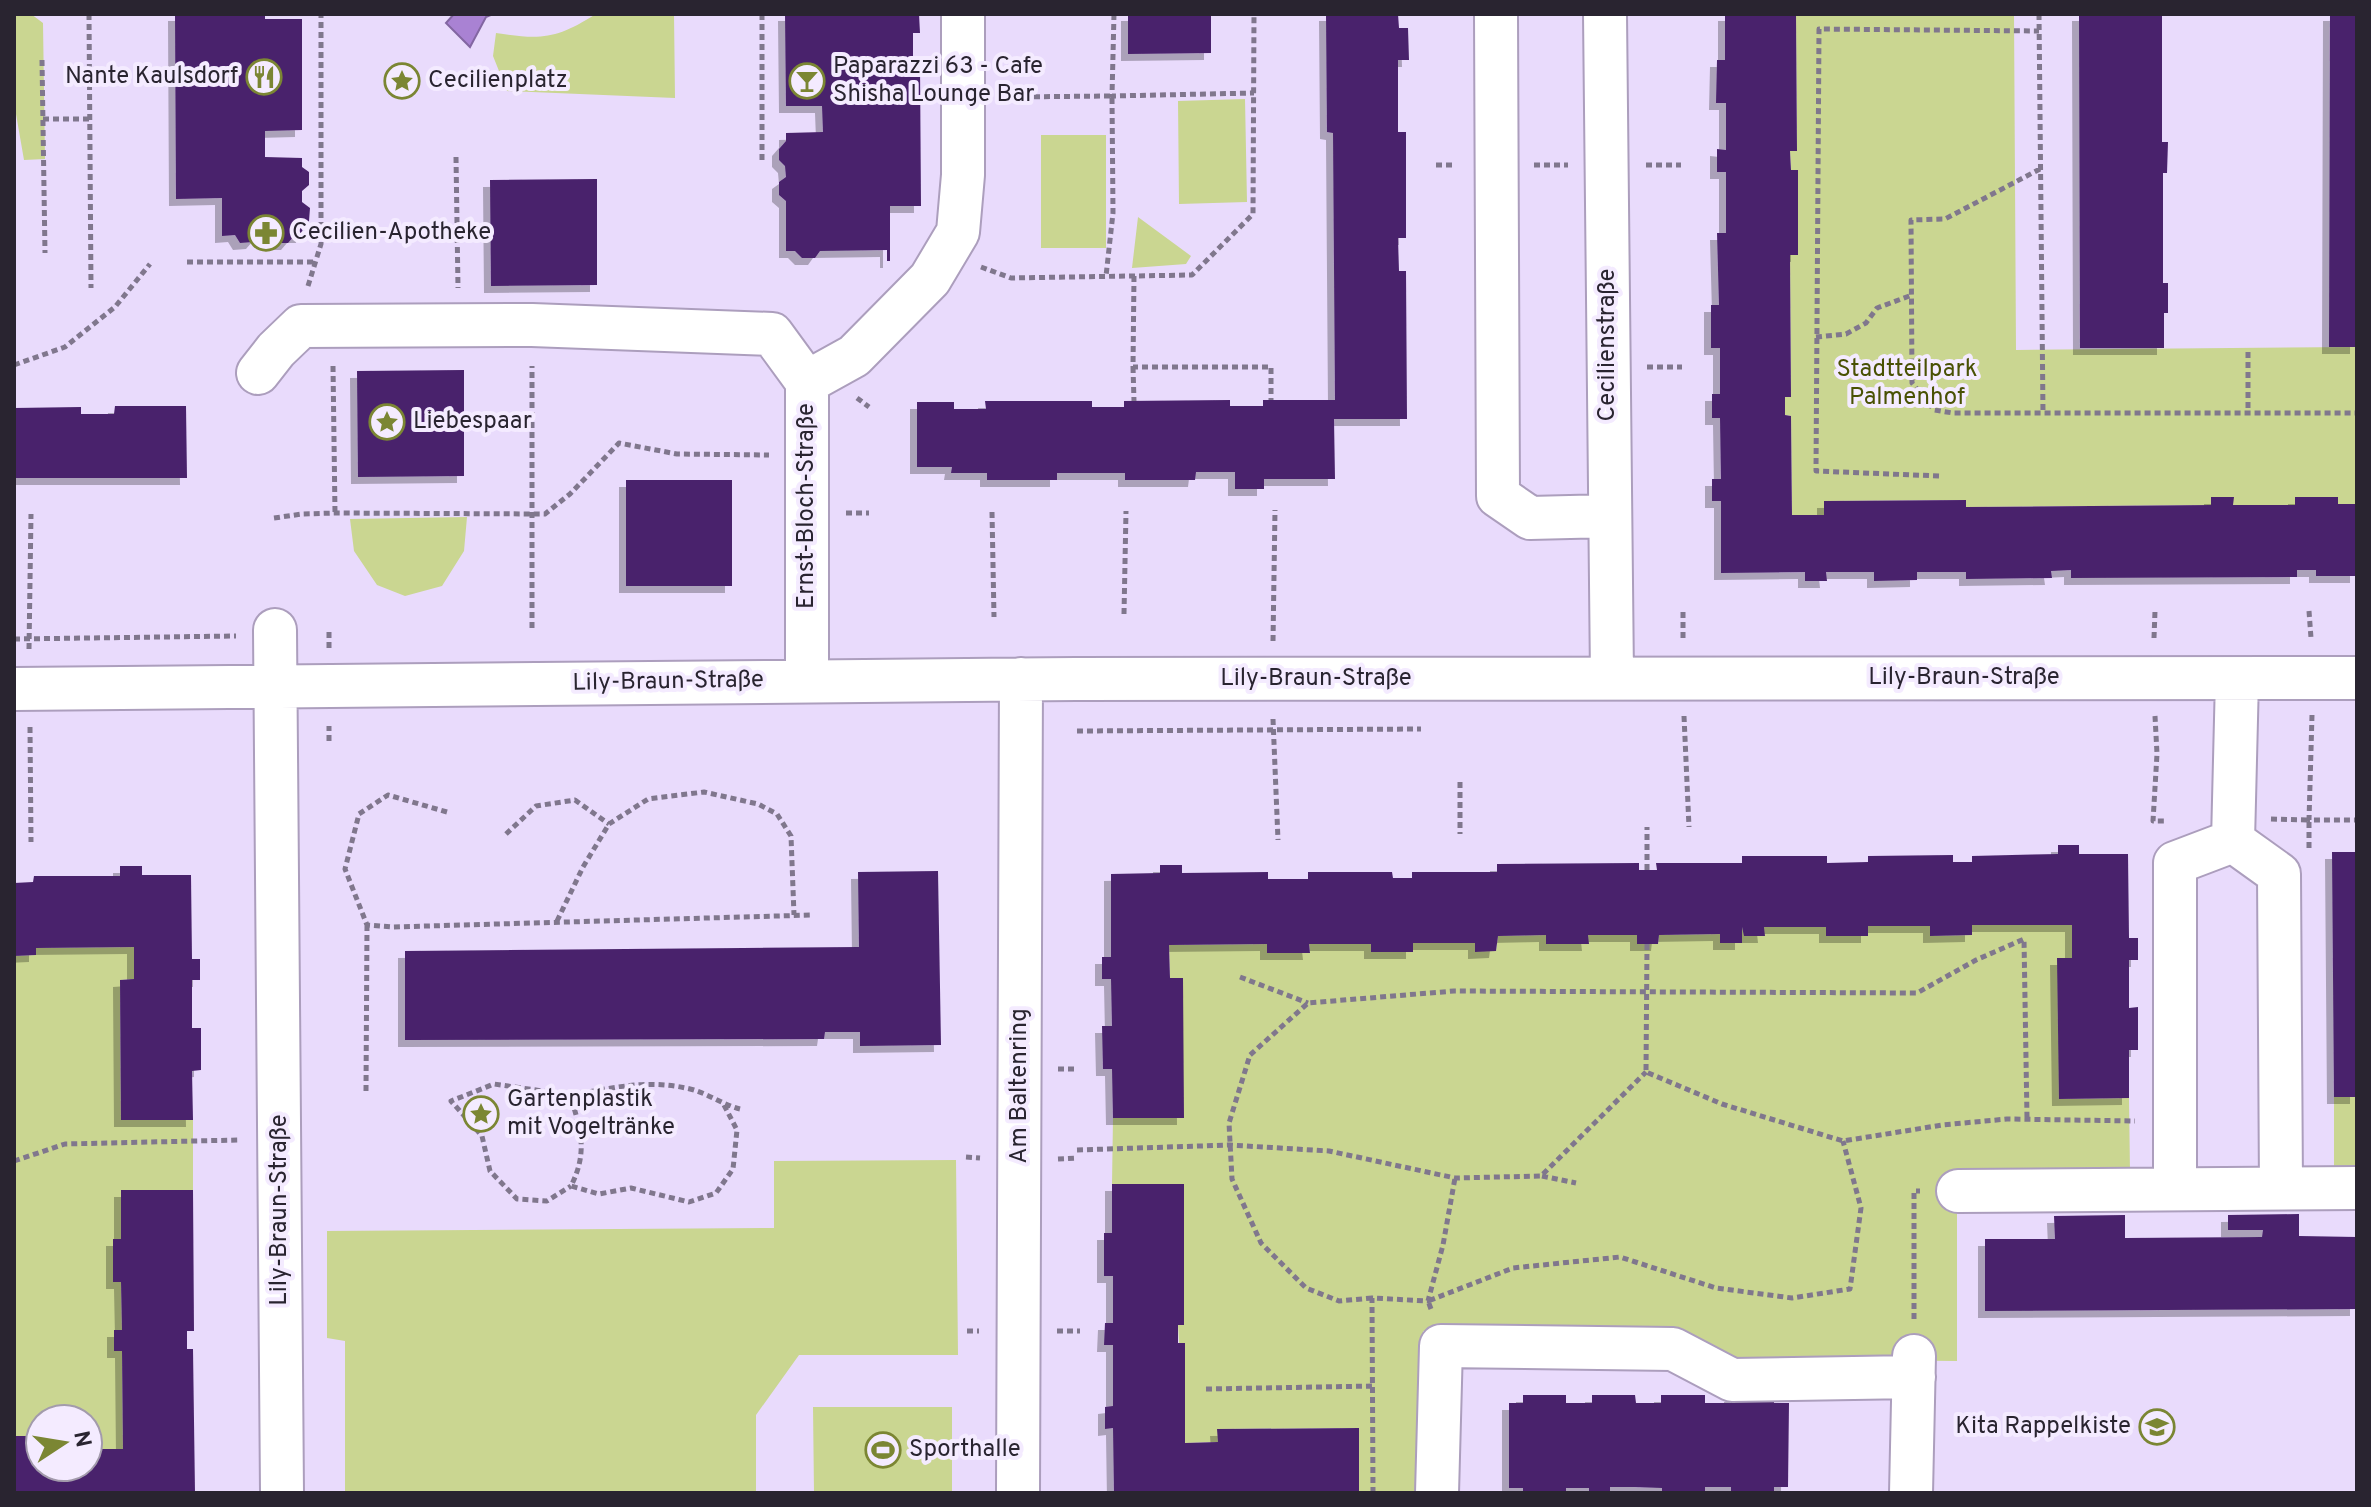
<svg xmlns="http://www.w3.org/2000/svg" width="2371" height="1507" font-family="Overpass,sans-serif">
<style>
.green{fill:#cad691}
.water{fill:#a982d3;stroke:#8366a2;stroke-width:2}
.building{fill:#4a236c;filter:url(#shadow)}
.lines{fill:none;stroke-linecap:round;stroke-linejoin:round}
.minor-casing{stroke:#ac9ebd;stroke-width:46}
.path{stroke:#80778d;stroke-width:5;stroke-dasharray:6 4;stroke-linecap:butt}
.minor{stroke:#fff;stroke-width:42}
.labels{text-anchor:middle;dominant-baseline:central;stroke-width:8;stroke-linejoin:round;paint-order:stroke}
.poi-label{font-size:24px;fill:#292430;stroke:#f4ebff;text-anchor:start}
.street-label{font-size:24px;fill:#292430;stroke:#f4ebff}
.park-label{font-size:24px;fill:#495104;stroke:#f4ebff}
</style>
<defs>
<filter id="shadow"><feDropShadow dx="-7" dy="7" stdDeviation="0" flood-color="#0004"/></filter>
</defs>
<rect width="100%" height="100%" fill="#e9dbfc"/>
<path class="green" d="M14,14H31L43,23L45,159L24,160L16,114H14Z
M596,14H674L675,98L507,91L493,56L496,33C542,40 556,39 596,14Z
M1796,14H2014L2016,350L2357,347V504H2338L2337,497H2295V505H2233V497H2211V505L1966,507L1965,500L1825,501L1824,515H1792L1791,416L1785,415V397L1791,396L1790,255H1798V170H1791L1790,151H1797Z
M1245,99L1247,202L1179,204L1178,101Z
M1041,135H1106V248H1041Z
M1138,217L1191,256L1186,264L1132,268Z
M467,517L464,551L442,586L405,596L377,585L354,551L350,519Z
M1972,925H2072V958H2058L2060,1099L2129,1098L2130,1173H1957V1361L1718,1359L1668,1332L1423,1331V1493H1359L1358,1428L1218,1429V1442L1185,1443L1178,1325L1184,1324V1184H1112L1113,1118H1183V978H1170L1169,945L1267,944L1268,953L1310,952L1309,944H1371V952H1412L1413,943H1475L1476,951H1496L1498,936L1546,935V944H1588V935H1637L1638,944H1658L1659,935L1720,934V943H1742V927L1745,936H1764V927H1826V936H1868V926H1930V936L1972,935Z
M134,947V979L120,980L121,1120H193V1190L121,1191V1239H113L121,1282L122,1330H114V1350L122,1351L123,1449H90L88,1419H40V1436H14V956L36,955V948Z
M2334,1097H2357V1166H2334Z
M956,1160L958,1355H799L756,1415V1493H345V1341L327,1338V1231L774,1228V1161Z
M813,1407H952V1493H814Z"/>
<path class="water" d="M454,14H493L486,17L470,47L446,23Z"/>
<path class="building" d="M175,14H265V19H302V130L265,131V157L302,158V167L309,172V185L302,191V202L310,208L309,221L302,227L303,236H294L288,243H275L268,235H259L253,242L240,243L235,235L222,236V198L176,199Z
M785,14H919L920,33H913V65H920L921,206H890V261H887V250L820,251L815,258H802L795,251H786V201L779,195V182L786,177L785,166L779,160V149L786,141V133L823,132L822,106H786Z
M1128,14H1211V53L1128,54Z
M1326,14H1398L1399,28H1408L1409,60H1398V132H1406V238H1398L1399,271H1406L1407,419H1334L1335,479H1264V489H1235V472H1196L1195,480H1125V473H1057V480H987V473H951L952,467H917V402H954V409H986L985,401H1092V407H1124V401L1230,400V406H1263V400H1335L1333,133L1327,132Z
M1725,14H1796L1797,151H1790L1791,170H1798V255H1790L1791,397H1785V415L1791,416L1792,515H1824V501L1966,500V507L2211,505V497H2234L2233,505H2295V497H2338V504H2357V576H2316V570H2297V577L2071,578V570L2051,571L2052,578L1966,579V572H1917V580L1874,581V572H1826L1827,581H1805V572L1721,573V501H1712V479H1721L1720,418H1712V394H1720V348H1711V305H1719L1717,233H1726V172H1717V149L1726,150V103H1716L1717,60H1725Z
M2079,14H2162V142H2168L2167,173H2163V283H2168V313H2164V348H2080Z
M2330,14H2357V347H2329Z
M597,179V285L491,286L490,180Z
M464,370V476L358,477L357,371Z
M115,406H186L187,478H14V408L81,407V414H114Z
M626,480H732V586H626Z
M2058,845H2079V854H2128L2129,938H2138V960H2129V1008L2138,1007V1050H2129V1098L2059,1099L2057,958H2072V925H1972V935L1930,936V926H1868V936H1826V927H1764L1765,936H1744L1742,927V943H1720V934L1659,935L1658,944H1637V935H1588L1589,944H1546V935L1498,936L1496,951L1475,952V943H1413V952H1371V944H1309L1310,953H1267V944L1169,945L1170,978H1183L1184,1118H1113L1112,1069H1103L1102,1026H1112L1111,979H1102V957H1111V874L1160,873V865H1182V873L1268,872V879H1308V872H1392L1393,878H1412V872H1497V864L1639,863V870H1657L1656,863H1742V856H1827V863L1868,862V856L1953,855V862H1972V856L2058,854Z
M2332,852H2357V1097H2334Z
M120,866H142V875H191L192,959H200V980H192V1028H201V1070L192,1071L193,1120H121L120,980L134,979V947L36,948V955L14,956V883L33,882L34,876H120Z
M938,871L941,1045L860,1046V1032H825L824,1039L405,1040V951L859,947L858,872Z
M1112,1184H1184V1325H1178V1343H1185V1443L1218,1442L1217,1429L1359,1428V1493H1114L1113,1428L1105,1429V1407L1113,1406V1345H1104L1105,1323H1113V1276H1104V1233H1112Z
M121,1190H193L194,1331H187V1349H193L195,1493H14V1436H40V1467H88V1449H123L122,1351H114V1330H122L121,1282H113V1239H121Z
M2299,1214V1236L2357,1237V1309L1985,1311V1239H2055L2054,1216L2125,1215V1238L2262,1237L2263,1230H2228V1215Z
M1523,1395H1566V1403H1592V1395H1635L1636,1403H1661V1395H1705V1403H1731V1395H1774V1403H1789L1788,1487H1774V1493H1731V1487H1705V1493H1662V1488L1635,1487H1610V1493H1589V1488H1566V1493H1523V1488H1509V1403H1523Z"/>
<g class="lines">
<defs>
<path id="minor" d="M1496,14L1498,496L1530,518L1610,516
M1605,14L1612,677
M258,373L276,350L301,326L532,325L772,334L807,382
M807,382L854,356L930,279L958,232L963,175V14
M807,382V680
M275,630L282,1493
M14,689L1076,679L2357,678
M2233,841L2279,874L2281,1188
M2233,841L2237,679
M2175,1189V863L2233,841
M1958,1191L2357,1188
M1018,1493L1021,679
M1437,1493L1441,1346L1673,1349L1732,1380L1914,1377
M1911,1493L1914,1356"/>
</defs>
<use href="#minor" class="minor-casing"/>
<path class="path" d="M89,14L91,288
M762,14V160
M1114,14L1112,96L1254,93
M2039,14L2043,413
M42,60L45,253
M1004,97L1112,96L1113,213L1106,276
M43,119H89
M456,157L458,288
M1436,165H1456
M1534,165H1568
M1646,165H1681
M2040,169L1945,219L1911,220L1912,383L1934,410L1953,413H2357
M187,262H314
M981,267L1011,278L1192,275L1253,214L1254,14
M1134,276L1133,367H1271V400
M308,286L321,244V14
M1816,337L1846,334L1866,323L1877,308L1912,295
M2248,352V413
M14,365L65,347L115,307L150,264
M333,366L335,513
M1133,367L1134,401
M1647,367H1682
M857,398L869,407
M1939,476L1816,471L1819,29L2039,31
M992,512L994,617
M846,513H869
M274,518L302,514L335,513L545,514L570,494L619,443L677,454L769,455
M2309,611L2311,638
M1124,614L1126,511
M532,628V366
M1683,638V612
M2154,638L2155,611
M14,639L236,636
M1273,641L1275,510
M329,648V630
M29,649L31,514
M2312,715L2309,820H2357
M1684,716L1689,827
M2155,716L2157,754L2153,821H2165
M1273,719L1278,840
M30,727L31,842
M1077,731L1421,729
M329,741V726
M1460,782V834
M447,812L388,795L359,814L345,869L367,925L393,927L812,915
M2271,819L2309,820V848
M506,834L536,806L575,800L609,824
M1647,870V827
M557,921L583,867L609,824L648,799L704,792L758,804L777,814L791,836L794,915
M1647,944L1646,1072L1722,1104L1843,1141L1942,1125L2007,1119L2135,1121
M1240,977L1308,1003
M1058,1069H1077
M366,1091L367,925
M570,1095L494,1084L451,1101L482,1136L490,1171L517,1199L547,1201L571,1186
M724,1105L737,1130L733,1169L716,1193L689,1202L631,1188L599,1194L571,1186C588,1152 581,1130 570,1095C614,1088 649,1078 694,1090C710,1095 724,1105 740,1109
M1077,1150L1230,1145L1329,1151L1455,1178L1541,1176L1646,1072
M966,1157L980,1158
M1058,1159L1077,1158
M14,1161L65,1144L238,1140
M1542,1176L1576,1183
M1372,1298L1339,1301L1306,1288L1261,1243L1232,1179L1229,1123L1250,1055L1308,1003L1454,991L1917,993L1976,960L2024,939L2027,1118
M1431,1309L1428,1301L1513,1268L1620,1257L1716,1288L1792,1298L1850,1289L1861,1208L1843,1141
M1914,1319V1191H1920
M967,1331H979
M1057,1331H1080
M1206,1389L1373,1386
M1373,1493L1372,1298L1428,1301L1443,1245L1455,1178"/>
<use href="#minor" class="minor"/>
</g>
<defs>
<symbol id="restaurant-ring" viewBox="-11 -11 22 22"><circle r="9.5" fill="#f4ebff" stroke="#7b8633" stroke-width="1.5"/><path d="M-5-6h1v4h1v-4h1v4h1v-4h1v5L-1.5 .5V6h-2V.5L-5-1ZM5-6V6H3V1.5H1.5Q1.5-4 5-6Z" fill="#7b8633"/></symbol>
<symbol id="sight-ring" viewBox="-11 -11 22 22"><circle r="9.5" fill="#f4ebff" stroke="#7b8633" stroke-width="1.5"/><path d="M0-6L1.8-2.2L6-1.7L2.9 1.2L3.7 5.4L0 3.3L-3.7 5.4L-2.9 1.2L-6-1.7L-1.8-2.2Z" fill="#7b8633"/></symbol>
<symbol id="bar-ring" viewBox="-11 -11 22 22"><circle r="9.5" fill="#f4ebff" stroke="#7b8633" stroke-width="1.5"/><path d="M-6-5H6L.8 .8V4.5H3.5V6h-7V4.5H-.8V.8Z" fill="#7b8633"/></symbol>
<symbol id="pharmacy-ring" viewBox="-11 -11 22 22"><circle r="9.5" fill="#f4ebff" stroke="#7b8633" stroke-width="1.5"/><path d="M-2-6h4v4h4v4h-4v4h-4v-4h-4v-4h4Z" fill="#7b8633"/></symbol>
<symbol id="school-ring" viewBox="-11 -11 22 22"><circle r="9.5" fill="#f4ebff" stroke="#7b8633" stroke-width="1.5"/><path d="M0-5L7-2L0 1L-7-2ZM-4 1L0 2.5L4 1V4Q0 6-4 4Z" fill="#7b8633"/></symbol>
<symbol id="stadium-ring" viewBox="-11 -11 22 22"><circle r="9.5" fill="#f4ebff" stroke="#7b8633" stroke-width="1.5"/><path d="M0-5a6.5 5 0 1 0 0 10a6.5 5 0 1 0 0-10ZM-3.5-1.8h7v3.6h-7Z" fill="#7b8633"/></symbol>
</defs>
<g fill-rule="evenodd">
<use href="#restaurant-ring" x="244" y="57" width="40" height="40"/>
<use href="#sight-ring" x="382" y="61" width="40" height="40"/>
<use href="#bar-ring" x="787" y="61" width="40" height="40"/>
<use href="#pharmacy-ring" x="246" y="213" width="40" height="40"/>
<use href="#sight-ring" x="367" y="402" width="40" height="40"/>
<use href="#sight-ring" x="461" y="1094" width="40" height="40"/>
<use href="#school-ring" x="2137" y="1407" width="40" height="40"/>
<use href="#stadium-ring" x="863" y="1430" width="40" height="40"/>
</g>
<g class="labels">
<g class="poi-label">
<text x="833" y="67">Paparazzi 63 - Cafe<tspan x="833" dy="28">Shisha Lounge Bar</tspan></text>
<text x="238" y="77" text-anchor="end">Nante Kaulsdorf</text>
<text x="428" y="81">Cecilienplatz</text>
<text x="292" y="233">Cecilien-Apotheke</text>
<text x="413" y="422">Liebespaar</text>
<text x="507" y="1100">Gartenplastik<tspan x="507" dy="28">mit Vogeltränke</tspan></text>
<text x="2131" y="1427" text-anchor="end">Kita Rappelkiste</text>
<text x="909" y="1450">Sporthalle</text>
</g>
<g class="street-label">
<text transform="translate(1608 345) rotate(-90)">Cecilienstraße</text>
<text transform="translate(807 506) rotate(-90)">Ernst-Bloch-Straße</text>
<text x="1964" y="678">Lily-Braun-Straße</text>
<text x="1316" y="679">Lily-Braun-Straße</text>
<text transform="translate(668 682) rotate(-1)">Lily-Braun-Straße</text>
<text transform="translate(1020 1086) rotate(-90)">Am Baltenring</text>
<text transform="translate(280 1210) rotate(-90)">Lily-Braun-Straße</text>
</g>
<g class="park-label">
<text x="1907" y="370">Stadtteilpark<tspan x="1907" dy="28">Palmenhof</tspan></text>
</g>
</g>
<rect width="2371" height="1507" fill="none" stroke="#292430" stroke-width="32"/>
<g transform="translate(64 1443) rotate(78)"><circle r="38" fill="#f4ebff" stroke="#a39bac" stroke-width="2"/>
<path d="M0-6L14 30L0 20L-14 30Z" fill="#7b8633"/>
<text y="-12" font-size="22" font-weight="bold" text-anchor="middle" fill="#292430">N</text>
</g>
</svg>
